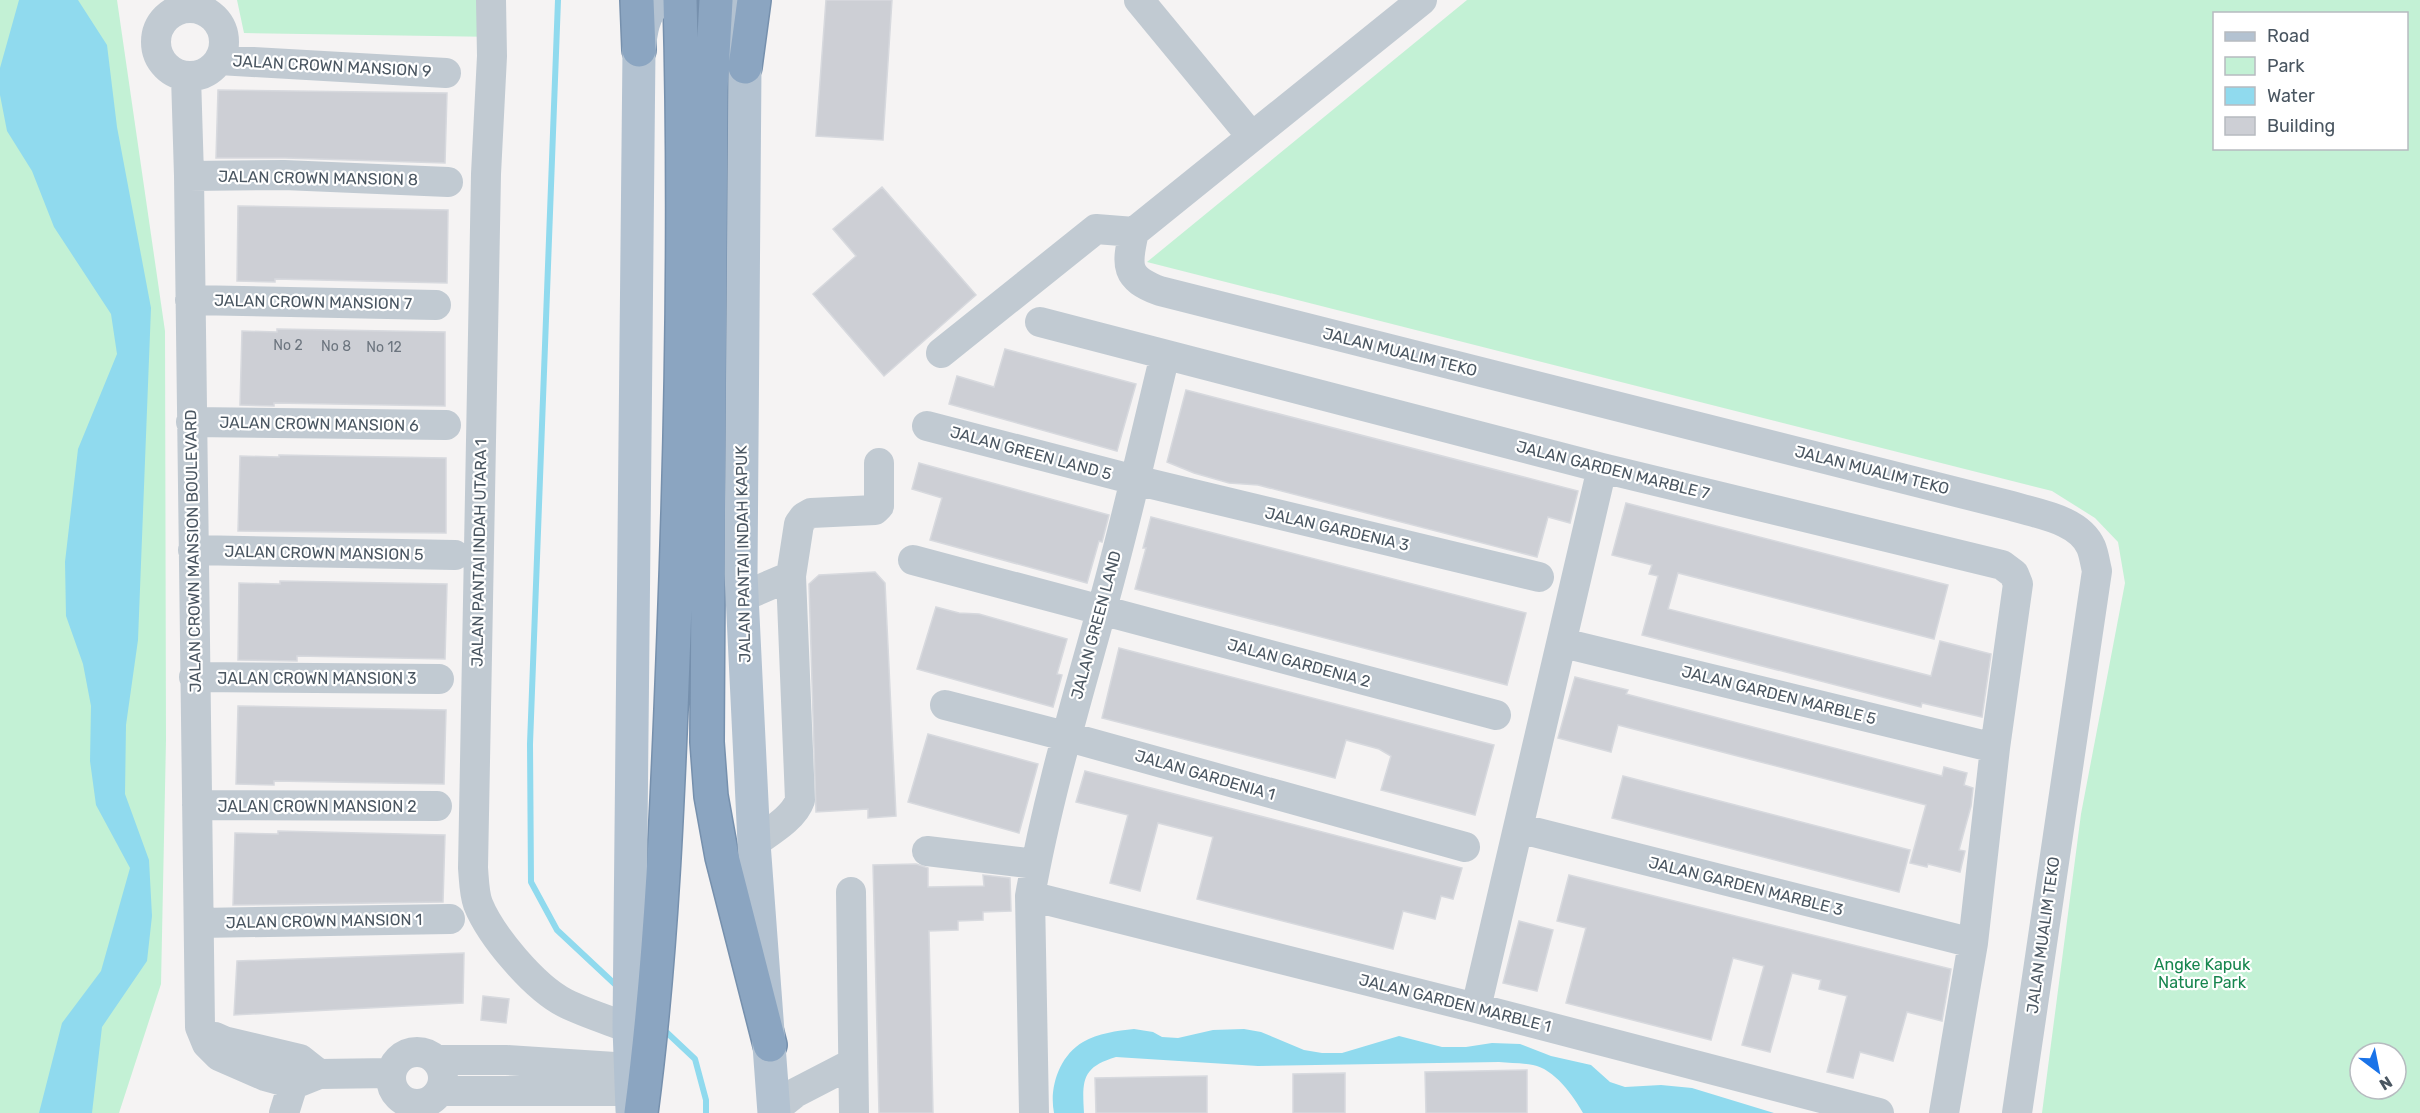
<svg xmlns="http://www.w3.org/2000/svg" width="2420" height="1113" font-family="Rubik,sans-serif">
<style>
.green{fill:#c3f1d5;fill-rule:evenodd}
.water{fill:#90daee}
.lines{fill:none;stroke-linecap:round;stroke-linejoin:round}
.stream{stroke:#90daee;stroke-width:6}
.building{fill:#cdcfd5;stroke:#d7d9de;stroke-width:1.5}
.highway-casing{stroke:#7690ad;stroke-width:36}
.minor{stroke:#c1cad2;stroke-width:30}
.major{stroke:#b3c2d1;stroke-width:33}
.highway{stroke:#8ba5c1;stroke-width:33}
.labels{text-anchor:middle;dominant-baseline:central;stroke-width:4.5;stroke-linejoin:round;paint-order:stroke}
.number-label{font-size:14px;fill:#6b747e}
.street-label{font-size:16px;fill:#4a5661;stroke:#fff}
.park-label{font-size:16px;fill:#17864f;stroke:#fff}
</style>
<rect width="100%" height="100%" fill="#f5f3f3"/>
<path class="green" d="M0,0H117L165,331L166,740L161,984L119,1113H0Z
M237,0H487L499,37L244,33Z
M1467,0H2420V1113H2042L2081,814L2125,583L2118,542L2095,518L2052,491L1147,262ZM2214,14H2406V148H2214ZM2360,1053H2396V1089H2360Z"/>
<path class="water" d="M19,0H78L107,45L117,127L151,308L138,640L126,725L125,794L149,860L152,916L147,961L102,1027L92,1113H39L62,1023L101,971L130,868L96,805L90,761L91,706L83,664L66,616L65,562L78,449L117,354L111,314L54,227L32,171L7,131L0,95V68Z
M1134,1029L1153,1032L1162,1037L1178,1038L1213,1030L1244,1029L1261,1032L1304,1050L1322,1053H1342L1399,1036L1442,1047H1466L1492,1043L1520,1044L1551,1056L1591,1065L1610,1082L1625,1087L1661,1085L1692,1088L1774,1113H1583C1573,1095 1554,1069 1533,1065C1522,1063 1510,1063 1499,1062L1258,1066L1116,1057C1082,1067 1082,1080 1084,1113H1054C1049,1088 1059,1056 1083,1042C1098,1033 1117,1031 1134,1029Z"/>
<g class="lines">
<path class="stream" d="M558,0L530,744L531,882L557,930L619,988
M662,1028L695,1059L706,1100V1113"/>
</g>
<path class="building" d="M826,0H892L883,140L816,136Z
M218,90L447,93L445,163L285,158H216Z
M882,187L976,295L884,376L813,294L856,256L833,229Z
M238,206L448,210L447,283L275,279V282L237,281Z
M277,329L445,332V406L274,403V406L240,405L242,331L277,332Z
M1005,349L1136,384L1117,451L949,404L957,376L994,387Z
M1186,390L1578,491L1570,523L1548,517L1537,557L1258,485L1229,483L1194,473L1167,462Z
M279,455L446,458V533L238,531L240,456L279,457Z
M919,463L1109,515L1102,542L1099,541L1087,583L930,540L942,498L912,489Z
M1626,503L1948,585L1934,639L1678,573L1668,609L1931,676L1940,641L1991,654L1982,717L1922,703L1921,707L1642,635L1658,576L1649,574L1652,565L1612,555Z
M1151,517L1526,613L1507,685L1135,589L1146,548H1143Z
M875,572L885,583L896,816L868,818V809L816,812L809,584L819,575Z
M280,581L447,584L445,659L297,656V661L238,660L239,583L280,584Z
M936,607L959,613L979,614L1067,639L1057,674L1062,675L1053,707L917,669Z
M1119,648L1494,745L1475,815L1381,790L1391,756L1379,749L1346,740L1335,778L1102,718Z
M1575,677L1628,690L1626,694L1942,776L1944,767L1967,773L1964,785L1973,788L1971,806L1959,850L1965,851L1960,872L1928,864L1927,867L1910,863L1926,805L1618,725L1611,752L1558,738Z
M238,706L446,710L444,784L274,781V785L236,784Z
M928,734L1038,764L1019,833L908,802Z
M1085,771L1462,868L1453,899L1441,896L1435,919L1403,911L1393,949L1228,907L1197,899L1213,837L1158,823L1140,891L1110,883L1128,815L1076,802Z
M1623,776L1910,850L1899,892L1612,818Z
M278,831L445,835L443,902L233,905L235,833L278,834Z
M916,864L928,868V887L984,886L983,875L1010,878L1011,911L983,912V920L958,921V930L929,931L933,1113H879L873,865Z
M1569,875L1951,969L1942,1021L1907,1012L1893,1061L1860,1052L1853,1078L1827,1072L1847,996L1819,989L1821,980L1792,973L1770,1052L1742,1045L1764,966L1733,958L1711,1040L1566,1003L1586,928L1557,921Z
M1519,921L1553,930L1537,991L1503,983Z
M464,953L463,1003L234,1015L237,961Z
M483,996L509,999L506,1023L481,1020Z
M1527,1070V1113H1426L1425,1072Z
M1345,1073V1113H1293V1074Z
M1207,1076V1113H1096L1095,1078Z"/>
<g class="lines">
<defs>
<path id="highway" d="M637,0L639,50
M716,0L711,90L707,742L711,796L722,857L770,1045
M745,67L754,0
M641,1113C662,953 668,793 674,633C682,422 686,211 680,0"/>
</defs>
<use href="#highway" class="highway-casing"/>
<path class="minor" d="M491,0L492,56L486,174L473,868C474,879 474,893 478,904C491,936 534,987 565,1003C585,1013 608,1020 629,1028
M1139,0L1252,137
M156 42a34 34 0 1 1 68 0a34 34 0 1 1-68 0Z
M219,60L446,73
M186,76L189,176L200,1027L207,1044L219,1056L265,1076L294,1084L319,1074L391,1073
M189,176L284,175L448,182
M1134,232C1126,266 1125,278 1160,291L2012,506C2037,514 2079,519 2091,547C2094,554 2095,563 2097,571L2017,1113
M190,300L436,305
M1040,322L1602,468L2002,565L2014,574L2018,584L1995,748L1973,943L1944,1113
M941,353L1096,229L1134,232L1422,0
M191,422L446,425
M927,426L1135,480L1539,577
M193,550L455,555
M913,560L1496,715
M742,597L791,576L799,524L804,517L811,513L875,510L879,506V463
M1563,643L1995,748
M194,677L439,679
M945,705L1065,736L1465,847
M197,805L437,806
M1518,828L1973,943
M754,843C769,832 794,818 800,800L791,576
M927,851L1036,864
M851,892L854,1113
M1030,896L1476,1008L1879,1113
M199,923L450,919
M1476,1008L1602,468
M215,1037L224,1041L300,1059L319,1074
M391 1078a26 26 0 1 1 52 0a26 26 0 1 1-52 0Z
M437,1060H506L630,1068
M440,1091H631
M774,1110L795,1093L853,1063
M284,1113L299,1065
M1034,1113L1030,896C1047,800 1075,706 1101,612C1125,527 1144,441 1165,355"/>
<path class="major" d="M724,0C742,18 743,42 745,67L741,574L754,843L774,1113
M632,1110L629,1028L639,50C641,32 643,14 657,0"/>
<use href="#highway" class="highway"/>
</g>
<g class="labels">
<g class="number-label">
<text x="288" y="345">No 2</text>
<text x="336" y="346">No 8</text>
<text x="384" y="347">No 12</text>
</g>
<g class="street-label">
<text transform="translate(332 66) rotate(3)">JALAN CROWN MANSION 9</text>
<text transform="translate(318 178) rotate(1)">JALAN CROWN MANSION 8</text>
<text transform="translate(313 302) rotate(1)">JALAN CROWN MANSION 7</text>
<text transform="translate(1400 352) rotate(14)">JALAN MUALIM TEKO</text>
<text transform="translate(319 424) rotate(1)">JALAN CROWN MANSION 6</text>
<text transform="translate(1031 453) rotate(15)">JALAN GREEN LAND 5</text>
<text transform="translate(1613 470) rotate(14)">JALAN GARDEN MARBLE 7</text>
<text transform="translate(1872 470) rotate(14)">JALAN MUALIM TEKO</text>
<text transform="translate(1337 529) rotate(13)">JALAN GARDENIA 3</text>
<text transform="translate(193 551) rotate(-91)">JALAN CROWN MANSION BOULEVARD</text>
<text transform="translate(324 553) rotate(1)">JALAN CROWN MANSION 5</text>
<text transform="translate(479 553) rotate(-89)">JALAN PANTAI INDAH UTARA 1</text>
<text transform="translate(743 554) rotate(-91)">JALAN PANTAI INDAH KAPUK</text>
<text transform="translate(1096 625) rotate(-75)">JALAN GREEN LAND</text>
<text transform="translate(1299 663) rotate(15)">JALAN GARDENIA 2</text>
<text x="317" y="678">JALAN CROWN MANSION 3</text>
<text transform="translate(1779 695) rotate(14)">JALAN GARDEN MARBLE 5</text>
<text transform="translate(1205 775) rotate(16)">JALAN GARDENIA 1</text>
<text x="317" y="806">JALAN CROWN MANSION 2</text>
<text transform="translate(1746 886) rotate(14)">JALAN GARDEN MARBLE 3</text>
<text transform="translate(324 921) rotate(-1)">JALAN CROWN MANSION 1</text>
<text transform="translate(2043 935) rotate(-82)">JALAN MUALIM TEKO</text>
<text transform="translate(1455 1003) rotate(14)">JALAN GARDEN MARBLE 1</text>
</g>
<g class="park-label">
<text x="2202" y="964">Angke Kapuk<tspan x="2202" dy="18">Nature Park</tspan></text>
</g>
</g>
<rect x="2213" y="12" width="195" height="138" fill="#ffffff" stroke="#b7bbc0" stroke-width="1.5"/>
<rect x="2225" y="32" width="30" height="9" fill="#b3c2d1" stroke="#b7bbc0" stroke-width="1.5"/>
<text x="2267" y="42" font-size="18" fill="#4a5661">Road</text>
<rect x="2225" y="57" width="30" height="18" fill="#c3f1d5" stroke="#b7bbc0" stroke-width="1.5"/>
<text x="2267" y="72" font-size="18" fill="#4a5661">Park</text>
<rect x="2225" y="87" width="30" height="18" fill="#90daee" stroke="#b7bbc0" stroke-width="1.5"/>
<text x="2267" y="102" font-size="18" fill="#4a5661">Water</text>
<rect x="2225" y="117" width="30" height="18" fill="#cdcfd5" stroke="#b7bbc0" stroke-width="1.5"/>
<text x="2267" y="132" font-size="18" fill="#4a5661">Building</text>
<g transform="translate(2378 1071) rotate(148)"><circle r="28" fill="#ffffff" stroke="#b7bbc0" stroke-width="1.5"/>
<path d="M0-4.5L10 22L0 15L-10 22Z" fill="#1a73e8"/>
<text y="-9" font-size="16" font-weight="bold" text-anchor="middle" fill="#4a5661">N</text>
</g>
</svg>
